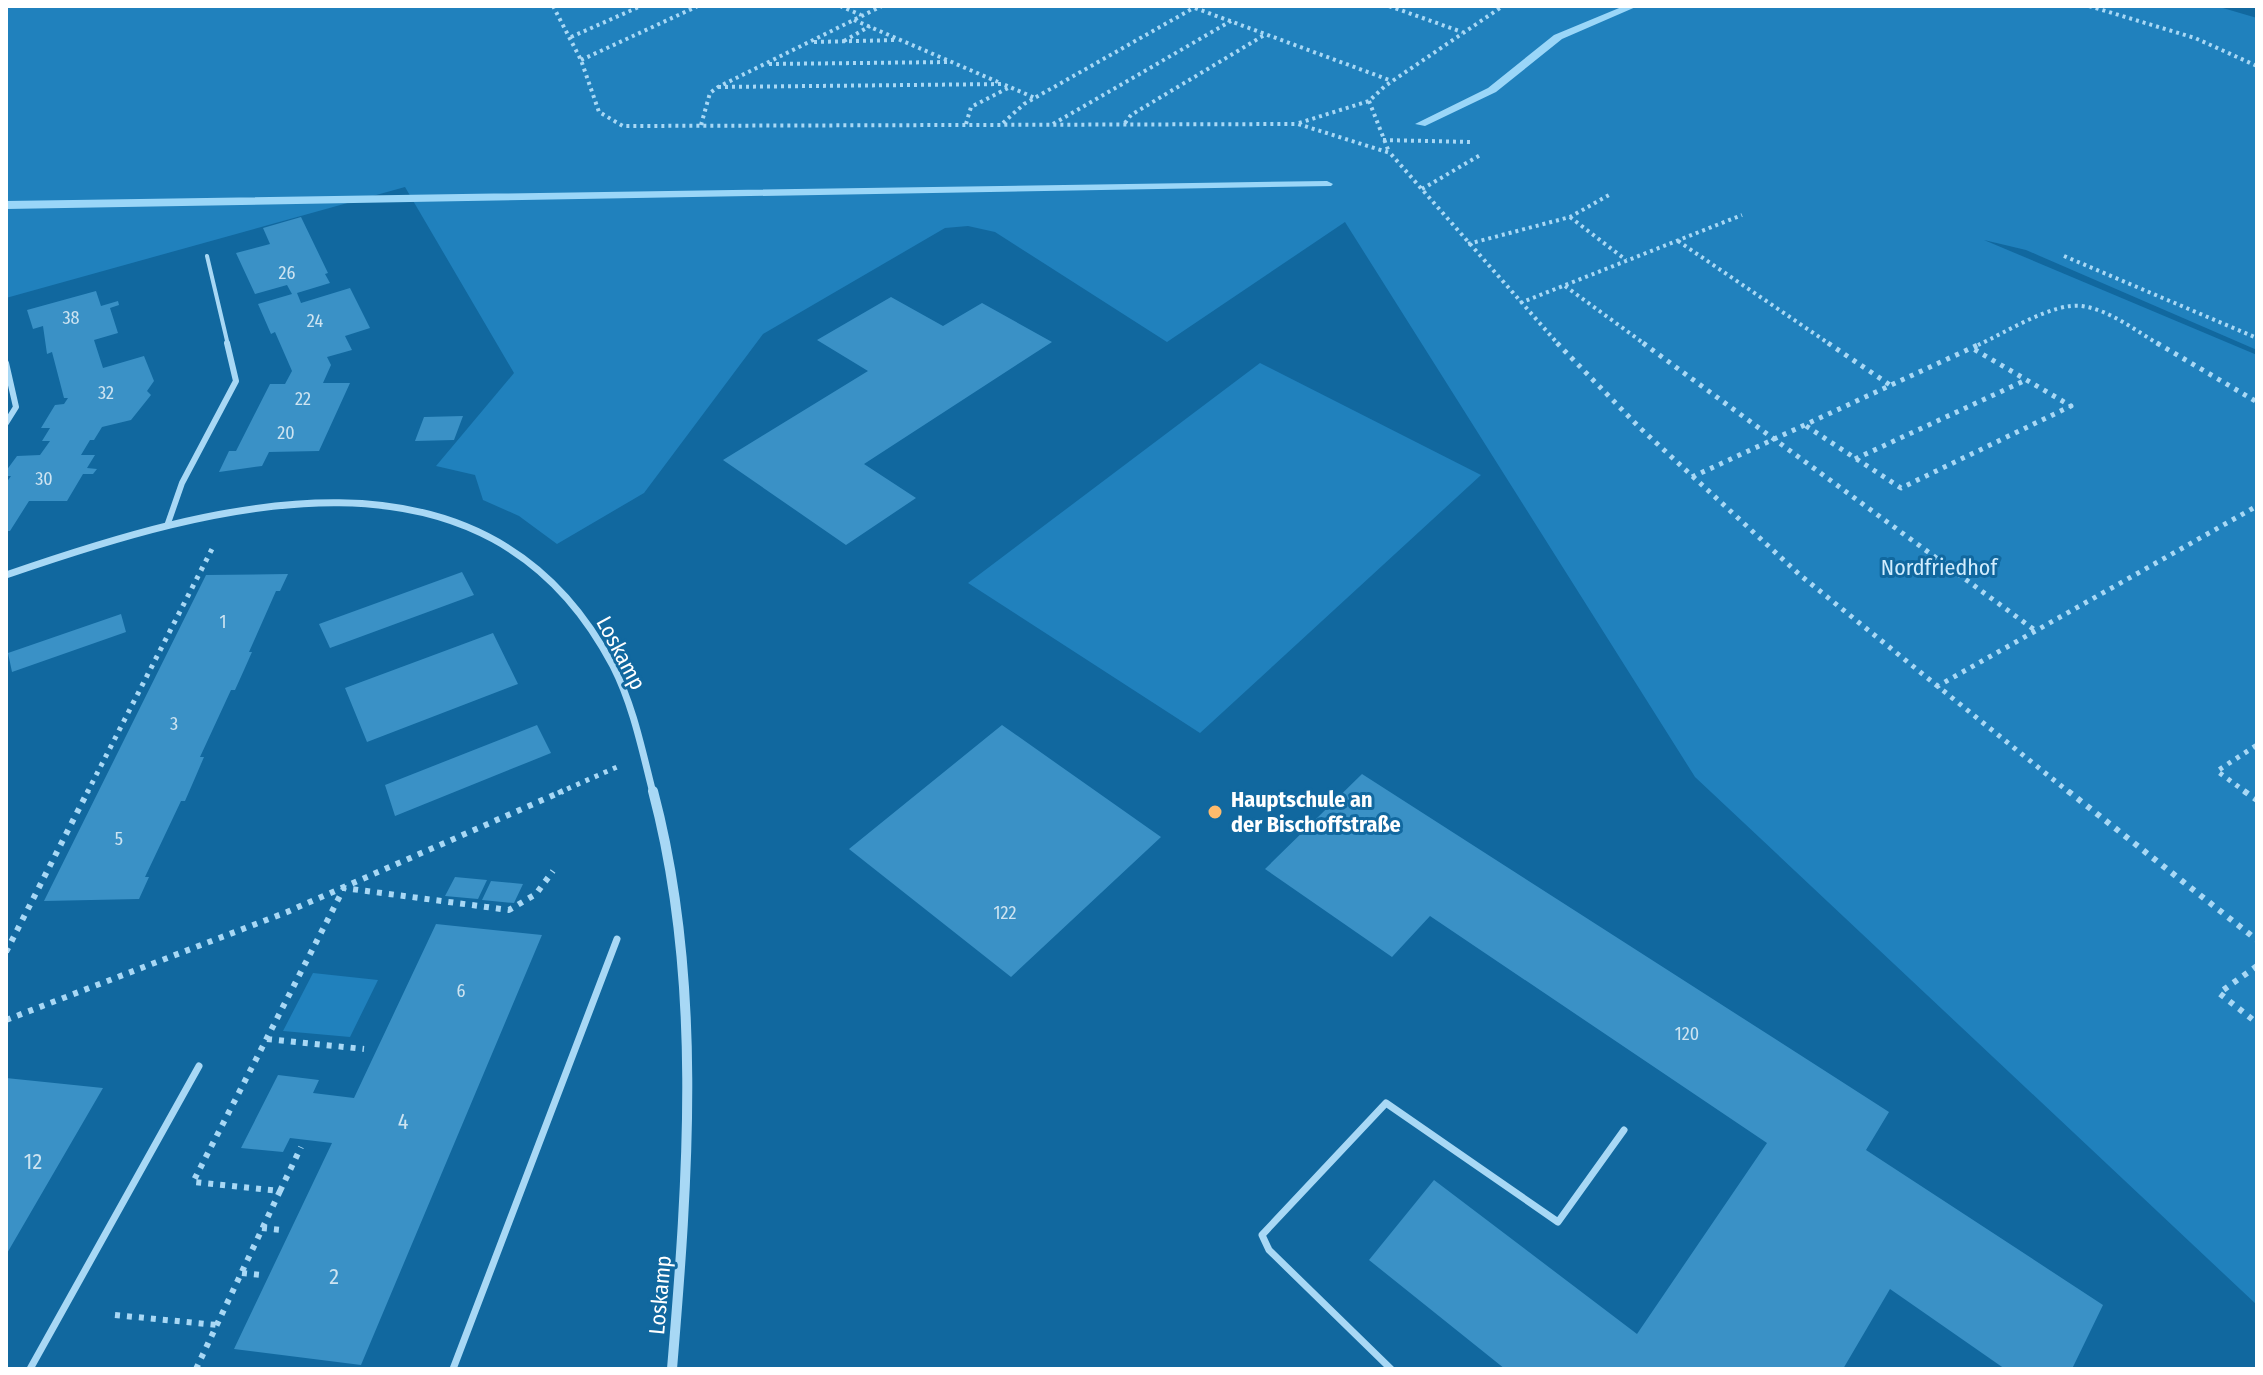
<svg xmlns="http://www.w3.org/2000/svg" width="2263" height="1375" font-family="'Fira Sans Condensed',sans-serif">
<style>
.green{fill:#2081bd}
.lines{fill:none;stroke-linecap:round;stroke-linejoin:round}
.stream{fill:#9ad6f8;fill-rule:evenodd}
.building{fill:#3a91c6}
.path-far2{stroke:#a8d8f5;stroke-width:4;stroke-dasharray:3 4;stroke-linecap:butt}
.path-far1{stroke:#a8d8f5;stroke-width:5;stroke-dasharray:4 6;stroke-linecap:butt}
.path{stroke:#a8d8f5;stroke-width:6;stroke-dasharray:5 7;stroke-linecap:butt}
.service-far2{stroke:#a8d8f5;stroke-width:4}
.service-far1{stroke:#a8d8f5;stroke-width:6}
.service{stroke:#a8d8f5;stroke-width:7}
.minor-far1{stroke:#a8d8f5;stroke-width:7}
.minor{stroke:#a8d8f5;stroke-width:10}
.poi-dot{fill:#ffbb6c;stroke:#11689f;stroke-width:3}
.labels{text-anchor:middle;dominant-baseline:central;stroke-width:6;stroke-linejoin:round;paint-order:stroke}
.number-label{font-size:18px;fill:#cee4f1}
.park-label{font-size:22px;fill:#d1edfe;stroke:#11689f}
.street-label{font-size:22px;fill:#fff;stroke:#11689f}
.poi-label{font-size:22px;font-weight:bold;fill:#fff;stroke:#11689f;text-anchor:start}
.near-number-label{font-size:22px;fill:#cee4f1}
</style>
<rect width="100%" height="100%" fill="#11689f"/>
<path class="green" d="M6,6H2216L2257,18V350L2026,250L1984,240L2257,355V1305L1695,777L1345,222L1167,342L995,232L968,226L945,228L763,334L644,493L557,544L519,516L483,500L475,475L436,466L514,373L405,187L6,298Z
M1260,363L1481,475L1200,733L968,583Z
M313,973L378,980L350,1037L283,1031Z"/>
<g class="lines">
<path class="stream" d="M1624,6H1638L1562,39L1496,92L1425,126L1415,124L1488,88L1554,35Z
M1327,181L1333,184L1331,186L6,209V201Z"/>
</g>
<path class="building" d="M301,217L328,273L325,274L330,283L297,293L301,303L350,288L370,328L345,336L352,350L327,357L331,365L323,383H350L319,451L269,452L262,466L219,472L229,451H236L270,384H285L292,371L275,332L271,334L258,304L292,294L287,285L255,294L236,253L270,244L263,228Z
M96,291L101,306L118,301L119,305L110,308L118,333L94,340L103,368L144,356L154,381L147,391L151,395L131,420L102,427L94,440H90L81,455H95L87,468L97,469L93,474H83L67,501H29L10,531H6V483L11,476H6V471L17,456L40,455L50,441H42L50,428H41L55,405L64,404L68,398H64L52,352L47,354L43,326L33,329L27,310Z
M891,297L943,326L982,303L1052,342L864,464L916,498L846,545L723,460L868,371L817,340Z
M463,416L454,440L415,441L424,417Z
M462,572L474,595L330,648L319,624Z
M288,574L280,591H276L249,652H252L244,670L235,690H231L200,757H204L195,778L185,801H181L145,877H149L139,899L44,901L206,575Z
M121,614L126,632L12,672L8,653Z
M493,633L518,684L367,742L345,688Z
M537,725L551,753L395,816L385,785Z
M1002,725L1161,837L1011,977L849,849Z
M1362,774L1889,1112L1866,1150L2103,1305L2072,1369H2005L1890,1289L1843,1369H1505L1369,1260L1434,1180L1637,1334L1767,1143L1430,916L1392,957L1265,869Z
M455,877L487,880L478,899L445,896Z
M491,881L523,884L514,903L482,900Z
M436,924L542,935L361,1365L234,1349L332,1143L290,1138L283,1152L241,1148L278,1075L319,1080L313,1093L354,1098Z
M6,1078L103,1088L6,1255Z"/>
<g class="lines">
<path class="path-far2" d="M553,6L581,60L599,112L623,126L1298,124L1390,153L1559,345
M840,6L861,15
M1389,6L1462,32
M2089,6L2195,38L2257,66
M1195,8L1392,81
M854,20L998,82
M571,37L641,6
M844,41L870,26
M814,42L896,40
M581,60L698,6
M769,64L950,62
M718,87L1003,84L1035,98
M1369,101L1389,152
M1003,123L1024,104L1197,6
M1125,123L1131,115L1266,34
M1299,123L1369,101L1385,86L1503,6
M966,124L971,107L1008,88
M1053,124L1231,21
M701,125L710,93L718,87L882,6
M1383,140L1472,142
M1422,189L1482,154
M1570,217L1626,260
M1678,241L1831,345
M1468,244L1570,217L1609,195
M2064,256L2257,338
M1565,286L1646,345
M1520,303L1742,215
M1978,345C2005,333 2053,302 2082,306C2110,310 2136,331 2160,345"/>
<path class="path-far1" d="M1557,343L1639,427L1800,575L2070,793
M1643,343L2036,631
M1828,343L1890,385
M2157,343L2257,402
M1806,426L1901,488L2071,406L1972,348
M1855,459L2026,380
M1692,477L1982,343
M1936,687L2257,506
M87,793L213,547
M558,793L617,767
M2247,793L2217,771L2257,745"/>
<path class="path" d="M2068,791L2257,940
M2244,791L2257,800
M6,952L88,791
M2257,966L2219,993L2257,1023
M6,1020L287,912L563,791
M267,1039L364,1049
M280,1191L301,1147
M262,1228L282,1230
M242,1273L261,1275
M115,1315L217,1325
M196,1369L280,1191L193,1182L344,888L509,910L536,894L553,871"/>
<path class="service-far2" d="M207,256L228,345"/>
<path class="service-far1" d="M6,363L16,407L6,423
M167,526L182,483L236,381L227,343"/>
<path class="service" d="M30,1369L199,1066
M453,1369L617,939
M1391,1369L1269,1250L1262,1235L1386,1103L1558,1222L1624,1130"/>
<path class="minor-far1" d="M6,575C212,504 486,423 613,666C633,705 642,750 653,793"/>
<path class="minor" d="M653,791C703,979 688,1177 672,1369"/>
</g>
<circle class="poi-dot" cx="1215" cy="812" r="8"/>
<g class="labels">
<g class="number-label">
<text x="287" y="273">26</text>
<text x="71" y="318">38</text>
<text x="315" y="321">24</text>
<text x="106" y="393">32</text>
<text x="303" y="399">22</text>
<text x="286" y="433">20</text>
<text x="44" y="479">30</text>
<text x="223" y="622">1</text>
<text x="174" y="724">3</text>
<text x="119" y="839">5</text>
<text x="1005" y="913">122</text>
<text x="461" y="991">6</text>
<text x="1687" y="1034">120</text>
</g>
<g class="park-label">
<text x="1939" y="567">Nordfriedhof</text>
</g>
<g class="street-label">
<text transform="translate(621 653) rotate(62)">Loskamp</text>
<text transform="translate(660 1295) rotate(-85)">Loskamp</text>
</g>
<g class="poi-label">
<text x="1231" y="799">Hauptschule an<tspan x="1231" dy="25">der Bischoffstraße</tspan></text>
</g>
<g class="near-number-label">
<text x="403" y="1121">4</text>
<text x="33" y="1161">12</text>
<text x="334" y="1276">2</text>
</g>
</g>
<rect width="2263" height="1375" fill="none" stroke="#ffffff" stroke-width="16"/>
</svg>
